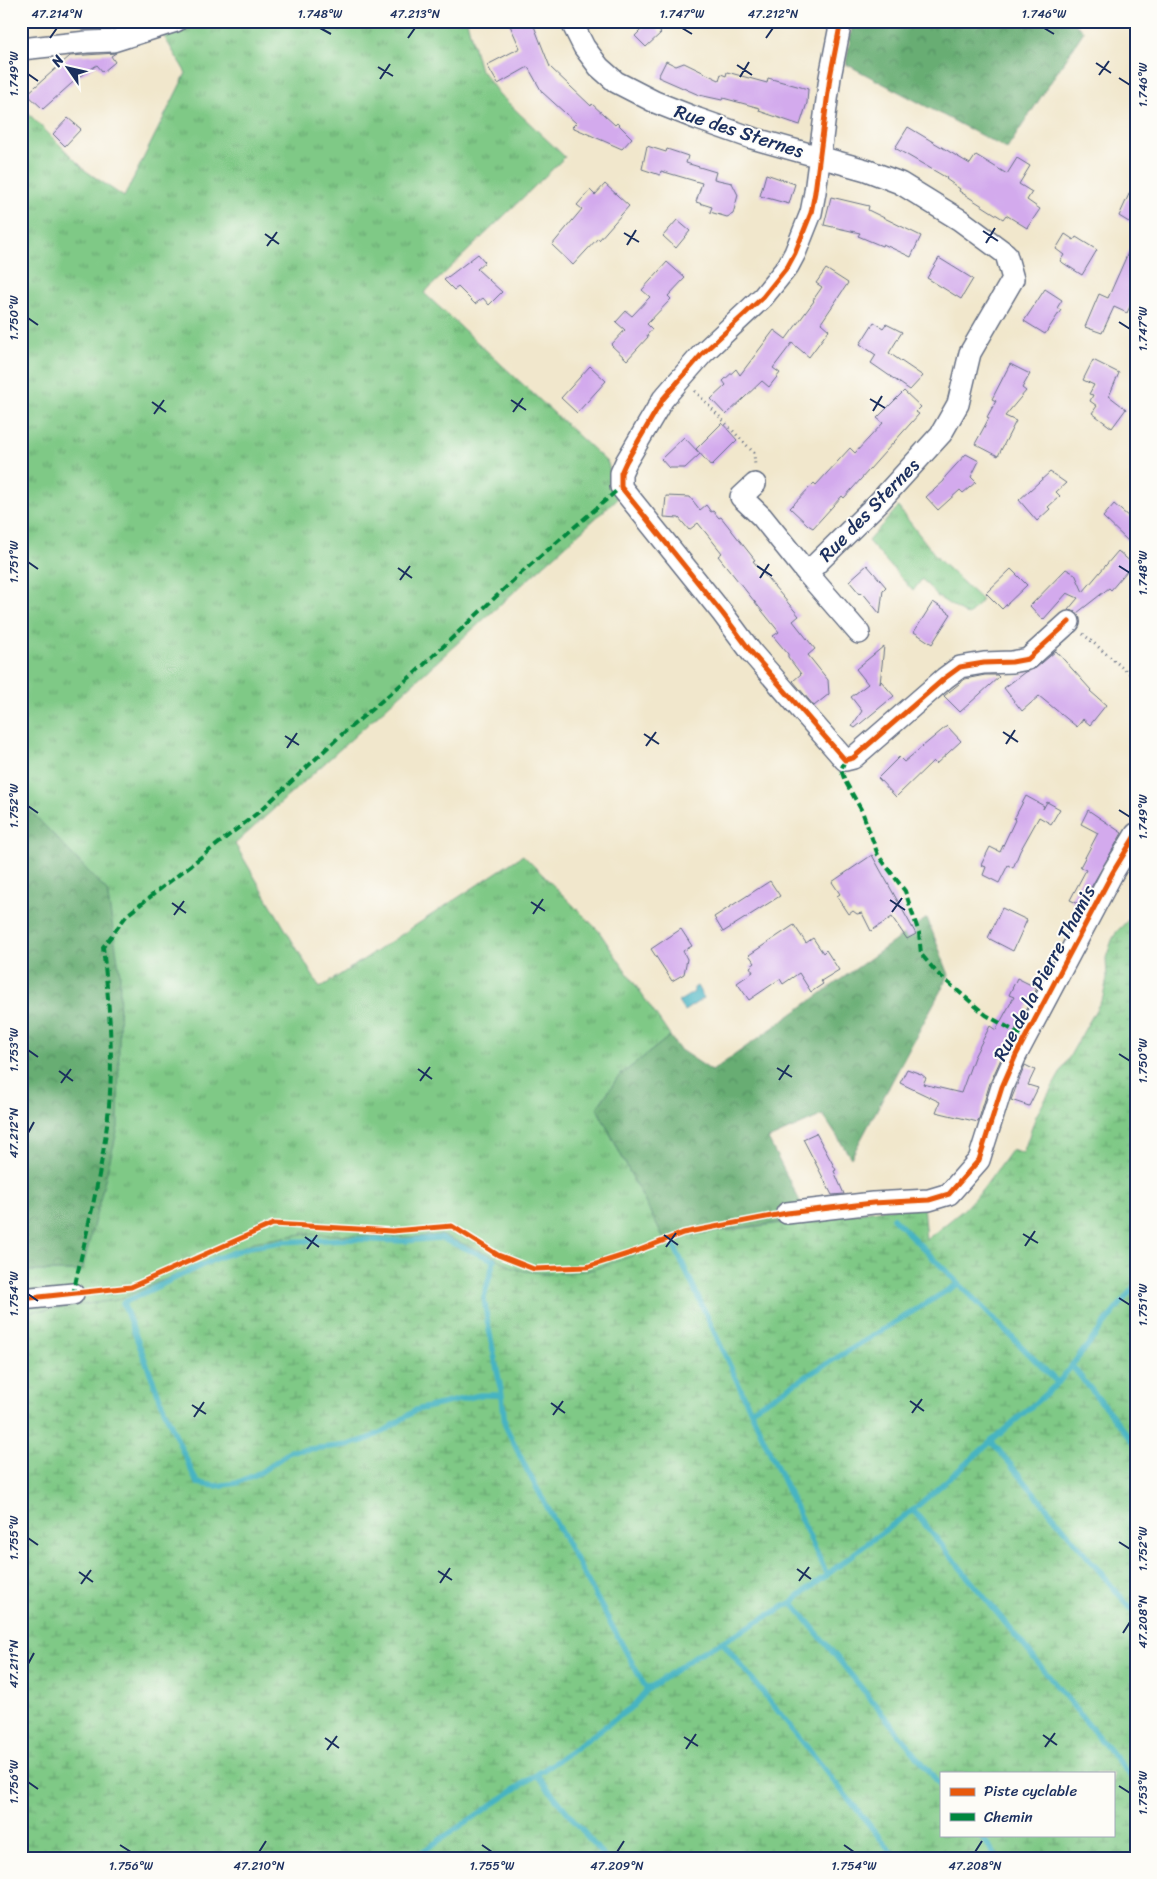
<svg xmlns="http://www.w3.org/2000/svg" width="1157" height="1879" font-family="Sriracha,sans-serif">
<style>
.grass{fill:url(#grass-tufts);stroke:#4d7c72}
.forest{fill:url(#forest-crowns);stroke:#416e68}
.wetland{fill:url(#wetland-marsh);stroke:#4d7c72;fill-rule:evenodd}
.water{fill:#47b4c2;stroke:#317290}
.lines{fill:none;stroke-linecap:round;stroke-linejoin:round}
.stream{stroke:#47b4c2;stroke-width:5.5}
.building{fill:#d3aaed}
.street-casing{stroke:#666f84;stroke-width:24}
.path{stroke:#666f84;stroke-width:3;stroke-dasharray:1 4;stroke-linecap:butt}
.street{stroke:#fff;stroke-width:21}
.quiet{stroke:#00873e;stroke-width:4;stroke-dasharray:8 4;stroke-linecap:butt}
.cycleway-casing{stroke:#fdfcf7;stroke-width:8}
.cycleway{stroke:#e8590c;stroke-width:5}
.ticks{fill:none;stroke:#1b2f5e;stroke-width:2}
.labels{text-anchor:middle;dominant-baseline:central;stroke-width:4;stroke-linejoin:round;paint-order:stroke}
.street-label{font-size:19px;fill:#1b2f5e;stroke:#fdfcf7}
.neatline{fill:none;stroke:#1b2f5e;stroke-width:2}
.ticks-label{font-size:12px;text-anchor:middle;fill:#1b2f5e}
</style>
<defs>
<pattern id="grass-tufts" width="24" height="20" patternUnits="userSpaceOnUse" patternTransform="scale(1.25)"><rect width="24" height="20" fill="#7fc986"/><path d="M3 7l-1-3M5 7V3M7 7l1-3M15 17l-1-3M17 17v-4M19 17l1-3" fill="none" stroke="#67a471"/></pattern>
<pattern id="forest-crowns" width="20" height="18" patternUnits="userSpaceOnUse" patternTransform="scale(1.25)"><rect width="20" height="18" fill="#67ad73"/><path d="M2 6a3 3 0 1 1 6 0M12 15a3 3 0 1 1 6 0" fill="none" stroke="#548d62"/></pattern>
<pattern id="wetland-marsh" width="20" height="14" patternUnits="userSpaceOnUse" patternTransform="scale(1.25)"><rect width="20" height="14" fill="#7fc986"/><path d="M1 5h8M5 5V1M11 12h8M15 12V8" fill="none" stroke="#67a471"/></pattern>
</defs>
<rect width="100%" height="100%" fill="#fdfcf7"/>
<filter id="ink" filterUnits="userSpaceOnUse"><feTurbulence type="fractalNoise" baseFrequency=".02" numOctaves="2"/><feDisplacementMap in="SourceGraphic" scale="10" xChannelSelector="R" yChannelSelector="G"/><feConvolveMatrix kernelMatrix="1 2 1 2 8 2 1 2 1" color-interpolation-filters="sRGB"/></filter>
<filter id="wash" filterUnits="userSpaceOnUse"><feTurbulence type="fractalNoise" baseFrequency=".0096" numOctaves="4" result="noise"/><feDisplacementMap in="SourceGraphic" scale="20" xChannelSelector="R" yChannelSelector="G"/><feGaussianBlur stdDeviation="1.12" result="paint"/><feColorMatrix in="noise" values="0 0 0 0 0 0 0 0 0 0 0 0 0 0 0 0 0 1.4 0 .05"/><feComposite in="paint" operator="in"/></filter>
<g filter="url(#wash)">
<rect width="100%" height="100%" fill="#f1e7cc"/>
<path class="grass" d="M202,21H467L479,67L499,94L565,157L424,293L608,463L617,499L235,844L320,988L523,855L598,930L670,1036L618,1077L597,1108L667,1245L591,1270L554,1274L524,1271L513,1268L491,1255L441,1235L414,1237L303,1234L254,1242L117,1300L21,1313V1271H82L107,891L21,801V102L31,116L86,171L124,197L186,73L162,33Z
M898,507L939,560L982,600L968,616L938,597L922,579L913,591L868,541Z"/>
<path class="forest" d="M853,21H1071L1084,31L1007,149L846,64Z
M21,801L107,891L120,974L118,1128L82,1271H21Z
M927,918L949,975L851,1158L823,1115L768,1139L809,1219L732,1229L667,1245L597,1108L618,1077L670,1036L679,1049L712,1071Z"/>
<path class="wetland" d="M1136,912V1858H21V1313L117,1300L254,1242L303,1234L414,1237L441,1235L491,1255L513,1268L524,1271L554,1274L591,1270L693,1235L923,1204L926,1240L963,1210L983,1189L1012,1149L1023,1153L1036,1116L1103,997L1107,978L1106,958L1112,940L1117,931ZM941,1773H1113V1835H941Z"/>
<path class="water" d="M697,986L704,998L684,1011L678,1002L694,992V988Z"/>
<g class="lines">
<path class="stream" d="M893,1218L1058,1383
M673,1243L827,1575
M1072,1366L1136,1445
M502,1395H480L416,1410L386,1430L368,1439L348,1445L291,1451L261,1472L237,1483L216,1486L197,1483L166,1414L123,1303L217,1258L249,1247L280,1242L348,1239L404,1241L440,1238L494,1260L484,1297L487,1319L502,1395L505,1425L527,1470L647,1690
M751,1410L958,1284
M991,1441L1136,1615
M913,1510L1136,1783
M792,1602L941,1786
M724,1644L896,1858
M537,1775L605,1858
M980,1835L998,1858
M413,1858L570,1752L633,1706L647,1690L698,1654L722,1642L792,1602L873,1539L913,1510L1058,1383L1136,1284"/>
</g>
<g id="blocks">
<path class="building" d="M508,21H532L550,67L591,106L592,104L615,125L617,123L632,138L622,149L572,127L576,123L542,92L528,67L498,84L487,65L520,48Z
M650,21L661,33L646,47L635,36Z
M116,53L111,56L115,62L103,72L97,65L80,76L43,109L27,94L70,56Z
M666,61L676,66L684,63L719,80L721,74L726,76L727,72L767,83L768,78L808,89L807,103L800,125L759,111L760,108L723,98L722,100L699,95L658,77Z
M68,118L81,129L65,146L53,134Z
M908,127L970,164L976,155L1007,174L1017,158L1030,166L1019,184L1032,192L1027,200L1040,209L1027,228L1006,215L1003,219L959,191L960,189L946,179L947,178L895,148Z
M647,146L666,152L667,149L688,156L686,163L716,172L714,179L732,183L738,195L733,214L727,217L710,212L712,207L696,202L702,183L661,171L660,175L642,169Z
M766,174L795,184L789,204L760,196Z
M1136,179V215L1132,224L1119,216Z
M605,184L629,206L599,240L598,238L573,265L552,245L582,209L577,205L590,190L595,195Z
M831,197L869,206L868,210L921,236L911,257L883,244L882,246L858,236L860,233L824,225Z
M677,220L690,231L676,248L663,236Z
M1065,234L1074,240L1076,237L1097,250L1082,275L1060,261L1064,255L1056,249Z
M1136,235V293L1127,313L1114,307L1102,333L1085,327L1099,294L1108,298Z
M478,254L485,262L477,269L502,292L489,305L483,298L475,304L458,287L454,290L444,280Z
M939,258L973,279L961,299L927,278Z
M667,262L685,278L668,296L671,299L647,324L652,329L647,335L648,337L627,360L611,345L625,330L616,322L626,311L632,316L650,297L642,290Z
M826,269L848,283L821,323L829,330L809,357L792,343L773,368L780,373L769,387L762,381L726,415L711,399L726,385L723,381L736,369L740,375L774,330L786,339L814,301L813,300L822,287L816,283Z
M1045,289L1062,300L1057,308L1061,310L1045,334L1024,321Z
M874,322L883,328L886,324L902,332L889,353L923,376L910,390L871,363L876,355L860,344Z
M1093,360L1119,373L1109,396L1126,409L1112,428L1092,413L1097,406L1090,401L1093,395L1089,394L1094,385L1083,380Z
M1010,364L1030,374L1022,388L1026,391L1005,416L1016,421L998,456L975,444L989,418L987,417L996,401L992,399Z
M590,366L606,381L577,413L561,398Z
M904,391L921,407L916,412L919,414L844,498L842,496L813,528L808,525L790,508L814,483L816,485L850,448L855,453L883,423L877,418Z
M722,423L737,440L711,466L696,449Z
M684,437L700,454L685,468H669L661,459Z
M966,454L979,461L971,477L976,482L963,493L960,490L938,510L926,497L944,481L945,477Z
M1050,472L1066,483L1056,492L1060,496L1048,507L1050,509L1037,521L1019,500Z
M666,496L690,497L700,510L706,505L711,512L713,511L719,518L721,517L755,560L753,561L799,616L793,621L815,649L808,655L828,680L829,694L814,706L793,681L801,674L788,657V654L773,636L779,632L718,556L722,553L698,523L689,530L679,518L664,517Z
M1114,504L1129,517L1136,511V533L1129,542L1103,517Z
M1118,551L1133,564L1111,590L1109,588L1077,613L1068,610L1078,598L1067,593L1043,620L1030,606L1066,569L1075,574L1083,592Z
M867,565L886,587L883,590L880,614L862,592L860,594L849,581Z
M1011,569L1027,585L1002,609L986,593Z
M933,602L951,614L932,644L914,632Z
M884,646L880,684L881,681L894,696L855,728L852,726L862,711L851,697L868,684L856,669Z
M1056,651L1091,690L1090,691L1106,705L1090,725L1083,719L1077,727L1039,696L1022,711L1004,688L1025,672L1036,668Z
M985,675H997L999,677L960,712L944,696L965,679Z
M947,726L961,741L936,764L933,761L896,797L878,778L899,757L904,762Z
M1026,796L1044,806L1043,809L1047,802L1060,809L1051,824L1039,817L1020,851L1013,868L1008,865L999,883L983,875L986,867L981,865L990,847L1000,852L1015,820L1014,819Z
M1088,810L1122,833L1081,905L1070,900L1086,870L1080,867L1098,833L1081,824Z
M872,855L916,934L907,939L892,917L871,931L862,913L857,914L853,911L849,914L837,896L840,894L832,882Z
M770,881L780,896L723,932L714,917Z
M1002,908L1027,920L1013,951L988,938Z
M794,925L806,943L813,938L823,953L826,950L839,970L821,981L823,984L811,992L799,973L783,984L780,979L749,1000L737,983L753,972L750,967L755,963L749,955Z
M681,929L692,946L683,951L687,959L684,974L672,981L651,949Z
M1017,978L1037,988L1005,1050L990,1083L978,1122L936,1112L940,1102L900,1083L907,1069L921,1074L926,1078L923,1084L961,1093L974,1057L990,1026L996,1030L1014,997L1009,995Z
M1025,1065L1035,1070L1028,1085L1038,1088L1029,1106L1011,1100Z
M816,1133L836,1170L834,1171L844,1194L832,1195L803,1139Z"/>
</g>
</g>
<g filter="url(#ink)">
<use href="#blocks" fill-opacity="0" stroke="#666f84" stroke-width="1"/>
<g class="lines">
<defs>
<path id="street" d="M571,21L584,47L599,67L616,82L655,102L698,119L752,138L866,170L900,183L960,220L1006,254L1013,279L970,353L958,404L941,434L879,502L807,573L859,633
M841,21L830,77L815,192L811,213L795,253L788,266L763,297L703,353L663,399L626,462L621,473V487L723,614L752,653L845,760L853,758L945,678L960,667L984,663L1012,662L1028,659L1069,622
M21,49L87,42L113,41L176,21
M755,484L741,497L762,517L807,573
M787,1213L873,1203L929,1200L949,1194L979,1160L1002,1087L1016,1055L1113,872L1136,834
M21,1299L73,1294"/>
</defs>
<use href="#street" class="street-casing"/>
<path class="path" d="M695,391L754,453L755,466
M1083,634L1136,679"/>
<use href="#street" class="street"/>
<path class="quiet" d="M845,760L841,770L845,781L862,811L878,855L905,891L919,933L921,954L937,973L986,1015L1025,1037
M75,1294H73C87,1228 106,1160 110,1092C113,1043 108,994 103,947L127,915L260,811L340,736L416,672L520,574L621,487"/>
<defs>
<path id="cycleway" d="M841,21L830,77L815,192L811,213L795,253L788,266L763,297L703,353L663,399L626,462L621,473V487L723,614L752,653L845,760L853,758L945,678L960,667L984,663L1012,662L1028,659L1069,622
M21,1299L131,1287L273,1224L392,1231L452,1226L498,1255L534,1269L587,1267L637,1251L683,1233L787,1213L873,1203L929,1200L949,1194L979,1160L1002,1087L1016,1055L1113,872L1136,834"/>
</defs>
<use href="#cycleway" class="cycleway-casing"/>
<use href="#cycleway" class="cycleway"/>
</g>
</g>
<path class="ticks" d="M320,28L331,34M682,28L692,34M1044,28L1054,34M50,38L57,28M408,38L415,28M766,38L773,28M1096,63L1111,73M737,65L752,75M378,67L393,76M28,74L38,81M1099,75L1109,61M740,77L749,62M1119,78L1130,85M380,79L390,64M983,231L998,241M624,233L639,242M265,234L279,244M986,243L995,228M627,245L636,230M267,246L277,232M28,318L38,325M1119,322L1130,329M870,399L885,408M511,400L526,410M152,402L166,412M873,411L882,396M513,412L523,398M154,414L164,400M28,562L38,569M757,566L772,576M1119,566L1130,573M398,568L412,578M760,578L769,564M400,580L410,566M1003,732L1018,742M644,734L659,744M285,736L299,745M1006,744L1015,730M646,746L656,732M287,748L297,733M28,806L38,813M1119,810L1130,817M890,900L905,910M531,902L545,911M172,903L186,913M892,912L902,898M533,914L543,899M174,915L184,901M28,1050L38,1057M1119,1054L1130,1061M777,1068L792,1077M418,1069L432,1079M59,1071L73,1081M779,1080L789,1065M420,1081L430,1067M61,1083L71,1069M28,1133L34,1122M1023,1234L1038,1243M664,1235L678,1245M305,1237L319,1247M1025,1246L1035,1231M666,1247L676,1233M307,1249L317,1235M28,1294L38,1301M1119,1298L1130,1305M910,1401L924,1411M551,1403L565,1413M192,1405L206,1414M912,1413L922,1399M553,1415L563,1401M194,1417L204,1402M28,1538L38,1545M1119,1542L1130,1549M797,1569L811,1579M438,1571L452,1580M79,1572L93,1582M799,1581L809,1567M440,1583L450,1568M81,1584L91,1570M1123,1633L1130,1622M28,1664L34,1653M1043,1735L1057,1745M684,1737L698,1746M325,1738L339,1748M1045,1747L1055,1733M686,1749L696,1734M327,1750L337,1736M28,1782L38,1789M1119,1786L1130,1793M120,1845L131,1852M482,1845L492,1852M844,1845L854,1852M259,1852L266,1841M617,1852L624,1841M975,1852L982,1841"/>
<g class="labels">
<g class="street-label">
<text transform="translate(739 131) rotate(18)">Rue des Sternes</text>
<text transform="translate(869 510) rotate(-46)">Rue des Sternes</text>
<text transform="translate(1044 973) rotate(-62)">Rue de la Pierre Thamis</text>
</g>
</g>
<rect width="1157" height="1879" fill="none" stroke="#fdfcf7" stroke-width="55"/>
<rect x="940" y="1772" width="175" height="65" fill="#fdfcf7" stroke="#a3aaba"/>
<rect x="950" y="1788" width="25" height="8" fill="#e8590c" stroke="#a3aaba"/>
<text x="984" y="1796" font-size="15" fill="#1b2f5e">Piste cyclable</text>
<rect x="950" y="1813" width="25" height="8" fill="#00873e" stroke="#a3aaba"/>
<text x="984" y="1822" font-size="15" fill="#1b2f5e">Chemin</text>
<g transform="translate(68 68) rotate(304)" stroke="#fdfcf7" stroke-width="4" paint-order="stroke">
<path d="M0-4L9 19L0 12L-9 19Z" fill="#1b2f5e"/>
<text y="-8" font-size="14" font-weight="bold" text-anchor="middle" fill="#1b2f5e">N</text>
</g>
<rect x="28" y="28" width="1102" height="1824" class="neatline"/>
<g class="ticks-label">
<text x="57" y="18">47.214°N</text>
<text x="320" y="18">1.748°W</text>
<text x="415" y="18">47.213°N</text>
<text x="682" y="18">1.747°W</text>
<text x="773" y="18">47.212°N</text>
<text x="1044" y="18">1.746°W</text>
<text transform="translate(14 74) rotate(-90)" y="4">1.749°W</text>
<text transform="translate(1143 85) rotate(-90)" y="4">1.746°W</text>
<text transform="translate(14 318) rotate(-90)" y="4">1.750°W</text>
<text transform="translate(1143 329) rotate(-90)" y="4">1.747°W</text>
<text transform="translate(14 562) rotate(-90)" y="4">1.751°W</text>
<text transform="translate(1143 573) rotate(-90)" y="4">1.748°W</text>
<text transform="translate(14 806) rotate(-90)" y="4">1.752°W</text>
<text transform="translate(1143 817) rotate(-90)" y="4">1.749°W</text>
<text transform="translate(14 1050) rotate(-90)" y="4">1.753°W</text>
<text transform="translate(1143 1061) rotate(-90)" y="4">1.750°W</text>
<text transform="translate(14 1133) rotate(-90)" y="4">47.212°N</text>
<text transform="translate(14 1294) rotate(-90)" y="4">1.754°W</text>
<text transform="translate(1143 1305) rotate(-90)" y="4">1.751°W</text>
<text transform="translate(14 1538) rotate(-90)" y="4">1.755°W</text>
<text transform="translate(1143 1549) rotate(-90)" y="4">1.752°W</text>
<text transform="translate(1143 1622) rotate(-90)" y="4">47.208°N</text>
<text transform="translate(14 1664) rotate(-90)" y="4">47.211°N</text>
<text transform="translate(14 1782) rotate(-90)" y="4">1.756°W</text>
<text transform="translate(1143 1793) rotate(-90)" y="4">1.753°W</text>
<text x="131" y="1870">1.756°W</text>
<text x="259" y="1870">47.210°N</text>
<text x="492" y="1870">1.755°W</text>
<text x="617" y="1870">47.209°N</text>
<text x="854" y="1870">1.754°W</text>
<text x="975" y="1870">47.208°N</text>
</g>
</svg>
